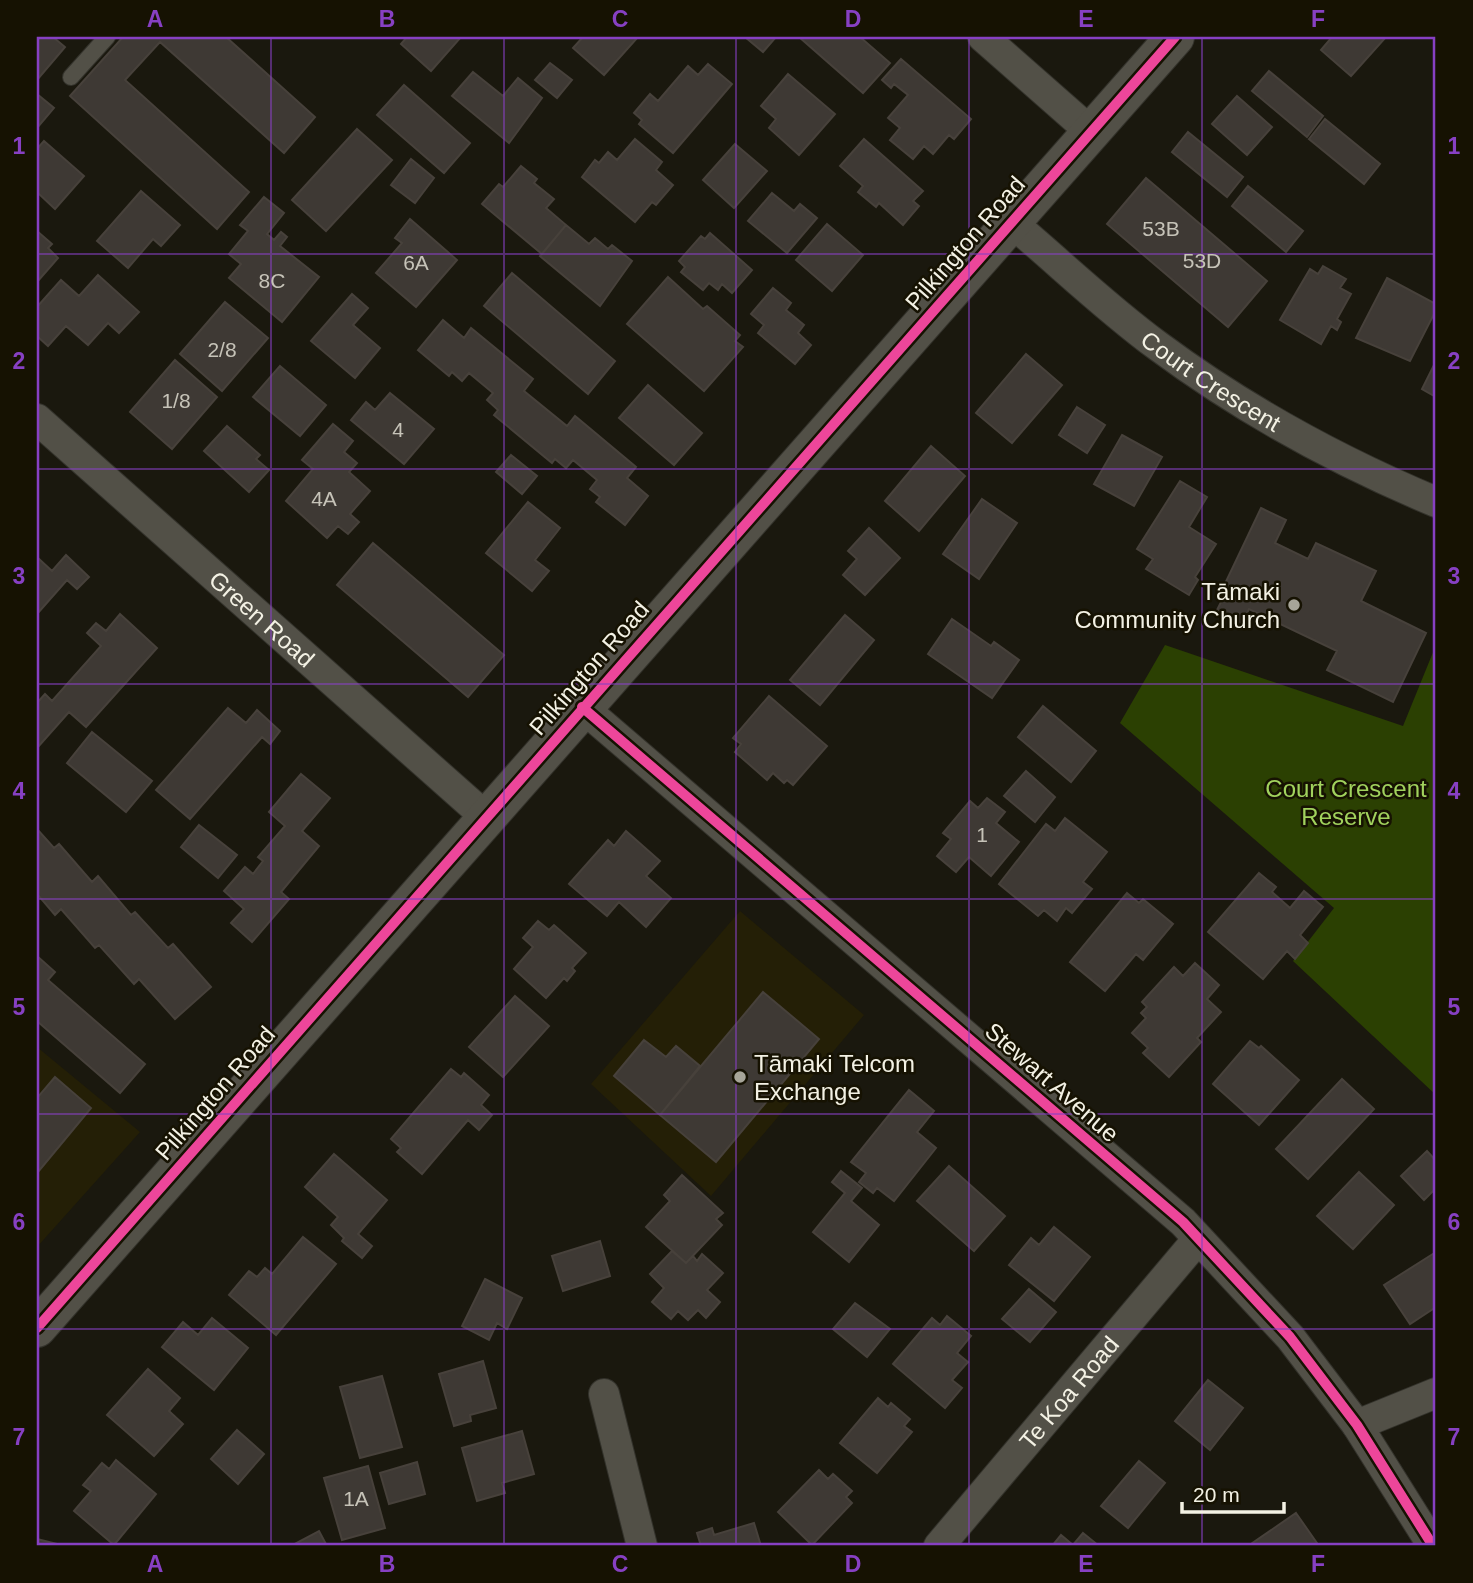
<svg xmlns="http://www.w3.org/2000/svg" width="1473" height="1583" font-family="Helvetica,sans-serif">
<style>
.built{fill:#241f06}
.green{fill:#2b4002}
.building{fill:#3e3934;stroke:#47413b;stroke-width:2}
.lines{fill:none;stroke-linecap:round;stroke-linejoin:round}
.service-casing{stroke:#33322b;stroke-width:18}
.minor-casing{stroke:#33322b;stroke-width:32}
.tertiary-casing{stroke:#33322b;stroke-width:40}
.service{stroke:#525047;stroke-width:16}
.minor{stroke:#525047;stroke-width:30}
.tertiary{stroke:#525047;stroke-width:38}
.cycleway-casing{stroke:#161202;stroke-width:15}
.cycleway{stroke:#ed469a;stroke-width:10}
.grid{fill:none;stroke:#8740c3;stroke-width:2;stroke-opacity:0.55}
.poi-dot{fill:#a7a599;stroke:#161202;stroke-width:2.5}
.labels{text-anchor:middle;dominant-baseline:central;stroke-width:5;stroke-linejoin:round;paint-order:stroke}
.number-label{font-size:21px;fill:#c6c3b8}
.street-label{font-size:24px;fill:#f3f1e4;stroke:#161202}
.poi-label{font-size:24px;fill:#f3f1e4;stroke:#161202;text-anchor:end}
.park-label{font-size:24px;fill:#a1d25d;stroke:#161202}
.neatline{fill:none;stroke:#8740c3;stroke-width:2.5}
.grid-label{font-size:23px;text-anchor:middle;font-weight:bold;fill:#8740c3}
</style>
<rect width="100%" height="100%" fill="#1a180e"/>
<path class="built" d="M740,911L864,1015L711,1196L591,1084Z
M37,1047L140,1132L37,1247Z"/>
<path class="green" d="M1165,645L1403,726L1436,645V1095L1293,961L1334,908L1120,723Z"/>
<path class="building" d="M37,37H53L65,47L37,80Z
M123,37H226L315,117L284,153L160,42L125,80L249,192L217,229L70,96Z
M407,37H461L431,71L401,44Z
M583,37H638L604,75L573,48Z
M745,37H776L763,52Z
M799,37H860L890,63L863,93Z
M1332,37H1386L1351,76L1321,50Z
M901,59L971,119L954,139L949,135L933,154L924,146L913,159L890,140L900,128L888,118L908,95L894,84L891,88L882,80Z
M550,63L572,80L557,98L535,80Z
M708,64L732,84L673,153L639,124L642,120L634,113L650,94L658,101L688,66L698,75Z
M1269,71L1323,116L1307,137L1252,91Z
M473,72L503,96L518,78L542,98L509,143L452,96Z
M788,74L835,114L799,155L769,128L776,119L761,106Z
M404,85L470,143L444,173L377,115Z
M37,94L54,108L37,128Z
M1237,96L1272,127L1247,155L1212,124Z
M1325,119L1380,164L1364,184L1309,139Z
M357,129L392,160L326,231L292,200Z
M1188,132L1243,177L1227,197L1172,152Z
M635,139L662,162L656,170L673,185L656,205L652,202L635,222L582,177L595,160L599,163L608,152L617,160Z
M864,139L923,191L913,201L919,206L903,225L879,203L876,207L858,192L863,186L840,166Z
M44,141L84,176L55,209L37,192V149Z
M735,144L767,171L734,208L703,180Z
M411,159L434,178L415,203L391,185Z
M521,166L537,179L534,183L554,199L546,208L566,225L542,254L482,204L499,184L503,187Z
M1146,178L1267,281L1228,327L1107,224Z
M1248,186L1303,231L1286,252L1232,206Z
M141,191L180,225L161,246L153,239L128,268L97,241Z
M772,193L794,211L800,204L817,218L787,253L748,221Z
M264,197L284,213L267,234L274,240L281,232L287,237L280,246L319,277L282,322L229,278L241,264L229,254L248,231L240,225Z
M410,219L457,260L416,307L376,273L402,243L395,238Z
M827,224L863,255L832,291L796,260Z
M566,225L589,244L595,238L608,249L612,245L632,261L600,306L540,256Z
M37,231L52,244L48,248L58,258L37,282Z
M710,233L752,270L732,293L722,284L718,290L709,283L703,290L681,272L685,267L679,261L701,236L705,239Z
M1323,266L1346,279L1340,288L1351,294L1337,319L1341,322L1337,330L1331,326L1321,344L1280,320L1310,269L1318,274Z
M512,273L615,361L588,394L484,306Z
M98,275L139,312L119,333L108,323L88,345L66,326L48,346L37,336V307L61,280L79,296Z
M668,277L703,309L707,306L740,335L735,341L743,347L704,391L627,324Z
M1387,278L1436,304V310L1410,361L1356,338Z
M773,288L791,303L786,310L804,325L798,333L811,345L795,364L758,333L764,325L751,314Z
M352,294L368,308L353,325L380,348L355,378L311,341Z
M225,302L268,338L222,391L180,354Z
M443,320L464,338L471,328L533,379L524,391L567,426L575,416L636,467L627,478L648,496L625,525L596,502L600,497L590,489L597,480L573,460L566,468L555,459L552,463L494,415L498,410L487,400L493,393L469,373L462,381L452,372L449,376L418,350Z
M1026,354L1062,385L1012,443L976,413Z
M175,360L217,397L172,449L130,412Z
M1436,361V397L1422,389Z
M280,366L326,405L300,436L253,397Z
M648,385L702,433L674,465L619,418Z
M390,393L434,429L404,464L351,420L366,402L375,410Z
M1077,407L1105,425L1087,453L1059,435Z
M333,424L353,441L344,452L357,463L349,472L370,491L350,514L359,522L348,534L338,526L327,538L286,501L313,469L302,460Z
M227,426L260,455L256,459L269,470L249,492L204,451Z
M1122,435L1162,457L1134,506L1094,484Z
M931,446L965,476L919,531L885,501Z
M511,455L537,476L522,494L496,472Z
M1180,481L1207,497L1189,527L1216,544L1195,577L1198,580L1189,595L1146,569L1153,559L1137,549Z
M982,499L1017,523L979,579L943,554Z
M528,502L560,528L535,560L549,571L532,591L486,553Z
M1261,508L1286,520L1275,543L1308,559L1316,543L1376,571L1361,601L1426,633L1393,702L1327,670L1337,651L1249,609L1242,623L1217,610L1225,594L1221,592Z
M869,528L900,558L865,595L843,575L857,559L848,551Z
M373,543L504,655L468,697L337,585Z
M66,555L89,577L77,589L67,580L37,614V557L52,571Z
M120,614L157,648L86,727L69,712L37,748V703L45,694L52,701L101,646L87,633L96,623L106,631Z
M845,615L874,640L820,705L790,680Z
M952,619L991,646L994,642L1019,660L992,698L928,654Z
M769,696L827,746L793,785L787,780L784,783L773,773L767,780L735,752L741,744L733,738Z
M1043,706L1096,751L1071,782L1018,737Z
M228,708L246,723L257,710L280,731L270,744L262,737L190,819L156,790Z
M92,732L152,781L126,812L67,763Z
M1026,771L1055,797L1035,822L1004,796Z
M301,774L330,798L302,831L319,846L281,892L289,899L252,942L231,923L244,909L224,891L245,867L253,874L263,861L258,857L285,826L269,812Z
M987,798L1005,812L996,823L1019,842L991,876L969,857L956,872L937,856L951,839L943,833L970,801L978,808Z
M1065,818L1107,852L1083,882L1092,889L1072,913L1066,908L1057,921L1044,910L1038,916L999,884L1046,824L1055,831Z
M199,825L237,855L218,878L181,847Z
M37,829L54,848L59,844L92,882L98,876L131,915L135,912L168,948L173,944L211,987L175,1019L139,979L134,984L99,945L95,948L61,909L55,915L37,894Z
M626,831L660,861L646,876L671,898L646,927L619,902L607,916L569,884L608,840L614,846Z
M1259,873L1276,887L1272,892L1290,908L1304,891L1323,907L1300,935L1308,943L1295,959L1287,951L1263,979L1208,932Z
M1127,893L1139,903L1143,899L1173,924L1143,960L1136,954L1105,991L1070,962Z
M538,921L549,930L554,925L586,953L572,968L575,971L567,981L564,978L546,998L514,969L533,947L523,938Z
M37,956L55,972L48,980L145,1064L120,1093L37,1021Z
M1195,963L1219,985L1207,999L1221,1012L1197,1038L1201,1042L1169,1077L1143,1053L1148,1048L1132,1033L1146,1018L1141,1013L1147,1007L1142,1002L1174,967L1183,976Z
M763,992L819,1039L716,1162L660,1115Z
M515,996L549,1026L503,1077L469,1047Z
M644,1040L666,1057L676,1046L700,1066L660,1115L614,1076Z
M1250,1041L1259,1048L1261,1046L1299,1080L1259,1125L1213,1084Z
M451,1069L461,1077L464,1073L489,1095L481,1105L492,1115L479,1130L468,1120L422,1174L397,1152L401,1148L391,1139Z
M55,1077L91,1108L38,1172L37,1098Z
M1342,1079L1374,1109L1308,1179L1276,1149Z
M909,1090L934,1111L917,1132L936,1148L894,1201L877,1188L873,1193L859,1182L866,1173L851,1162Z
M1427,1151L1436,1161V1188L1424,1200L1401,1176Z
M334,1154L387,1200L358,1234L372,1246L362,1258L342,1241L344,1238L331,1225L338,1217L305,1187Z
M949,1166L1005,1216L974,1251L917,1201Z
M841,1171L862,1188L851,1201L879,1225L849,1262L813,1232L845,1193L832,1182Z
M1359,1172L1394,1205L1353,1249L1317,1216Z
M682,1175L723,1213L716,1219L722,1225L686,1263L646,1227L670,1201L664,1195Z
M1054,1227L1090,1257L1054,1301L1009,1265L1031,1238L1039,1245Z
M303,1237L336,1264L276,1335L229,1295L249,1271L257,1277L265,1268L272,1274Z
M600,1241L610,1276L563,1291L552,1256Z
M672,1251L686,1263L693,1256L697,1261L702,1254L723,1273L707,1290L720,1302L706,1318L698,1310L688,1320L678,1311L671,1319L652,1302L664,1288L650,1274Z
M1436,1252V1307L1410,1324L1384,1285Z
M485,1279L522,1298L507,1329L497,1323L489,1340L462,1326Z
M1029,1289L1056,1312L1030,1342L1002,1319Z
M855,1303L890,1329L867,1357L833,1329Z
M947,1316L971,1336L957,1353L968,1362L952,1380L962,1388L945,1408L893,1364L932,1318L940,1325Z
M212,1318L248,1348L214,1390L162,1347L183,1322L198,1335Z
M483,1361L496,1408L470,1415L471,1421L454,1426L439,1374Z
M148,1369L180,1398L169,1411L183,1424L154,1456L107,1415Z
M382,1376L402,1447L360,1458L340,1387Z
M1208,1380L1243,1408L1210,1450L1175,1421Z
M878,1398L888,1407L891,1403L910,1419L904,1426L912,1432L877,1473L840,1443Z
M237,1430L264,1454L238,1484L211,1459Z
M522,1431L534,1474L502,1483L505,1493L477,1501L462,1448Z
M116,1460L156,1494L114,1545L74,1511L91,1491L83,1485L102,1463L109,1469Z
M1139,1461L1165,1483L1128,1528L1101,1506Z
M417,1462L425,1494L389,1504L380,1473Z
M368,1466L385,1528L342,1540L324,1478Z
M819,1470L828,1479L833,1474L852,1491L846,1497L852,1503L812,1545L778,1512Z
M1296,1513L1319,1546H1248Z
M754,1523L761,1546H701L697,1533L712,1528L714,1535Z
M319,1531L327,1546H291Z
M1083,1533L1099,1546H1052L1061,1535L1073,1545Z
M37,1539L65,1546H37Z"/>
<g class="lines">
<defs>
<path id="service" d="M71,77L107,37"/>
<g id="minor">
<path d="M983,37L1091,132"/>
<path id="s1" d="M1011,222C1060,263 1106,308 1158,346C1243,409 1338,461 1436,502"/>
<path id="s2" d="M37,419L487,818"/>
<path d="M582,707L1183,1222L1290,1337L1357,1425L1433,1546"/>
<path d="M604,1394L642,1546"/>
<path d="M1357,1425L1436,1393"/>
<path id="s3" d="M939,1546L1198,1239"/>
</g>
<path id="tertiary" d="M37,1328L1175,37"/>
</defs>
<use href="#service" class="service-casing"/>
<use href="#minor" class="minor-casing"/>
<use href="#tertiary" class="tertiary-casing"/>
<use href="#service" class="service"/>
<use href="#minor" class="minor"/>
<use href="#tertiary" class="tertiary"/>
<defs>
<path id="cycleway" d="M582,707L1183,1222L1290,1337L1357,1425L1433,1546
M37,1328L1175,37"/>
</defs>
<use href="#cycleway" class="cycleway-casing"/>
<use href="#cycleway" class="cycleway"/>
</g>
<path class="grid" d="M271,37V1546M504,37V1546M736,37V1546M969,37V1546M1202,37V1546M37,254H1436M37,469H1436M37,684H1436M37,899H1436M37,1114H1436M37,1329H1436"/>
<g class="poi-dot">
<circle cx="1294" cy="605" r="7"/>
<circle cx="740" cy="1077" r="7"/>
</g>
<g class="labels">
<g class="number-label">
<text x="1161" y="228">53B</text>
<text x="1202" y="260">53D</text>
<text x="416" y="262">6A</text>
<text x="272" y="280">8C</text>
<text x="222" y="349">2/8</text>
<text x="176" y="400">1/8</text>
<text x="398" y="429">4</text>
<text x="324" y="498">4A</text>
<text x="982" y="834">1</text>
<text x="356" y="1498">1A</text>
</g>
<g class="street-label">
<text transform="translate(965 243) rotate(-49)">Pilkington Road</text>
<text stroke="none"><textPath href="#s1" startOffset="256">Court Crescent</textPath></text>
<text stroke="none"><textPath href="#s2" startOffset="301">Green Road</textPath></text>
<text transform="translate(589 668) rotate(-49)">Pilkington Road</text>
<text transform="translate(1052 1082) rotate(41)">Stewart Avenue</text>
<text transform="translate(215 1093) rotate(-49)">Pilkington Road</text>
<text stroke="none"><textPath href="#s3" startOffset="201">Te Koa Road</textPath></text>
</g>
<g class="poi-label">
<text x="1280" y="591">Tāmaki<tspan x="1280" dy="28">Community Church</tspan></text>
<text x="754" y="1063" text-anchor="start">Tāmaki Telcom<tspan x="754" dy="28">Exchange</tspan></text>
</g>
<g class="park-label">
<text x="1346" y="788">Court Crescent<tspan x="1346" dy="28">Reserve</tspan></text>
</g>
</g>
<rect width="1473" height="1583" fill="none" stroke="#161202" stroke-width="77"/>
<path d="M1182 1502v10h102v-10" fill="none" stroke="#f3f1e4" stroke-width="3.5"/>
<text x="1193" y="1502" font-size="21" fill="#f3f1e4" stroke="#161202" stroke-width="5" paint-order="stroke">20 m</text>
<rect x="38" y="38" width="1396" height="1506" class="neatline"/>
<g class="grid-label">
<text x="155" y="27">A</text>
<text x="387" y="27">B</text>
<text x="620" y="27">C</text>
<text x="853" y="27">D</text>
<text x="1086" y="27">E</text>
<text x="1318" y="27">F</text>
<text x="19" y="154">1</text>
<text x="1454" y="154">1</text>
<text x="19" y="369">2</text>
<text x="1454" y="369">2</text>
<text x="19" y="584">3</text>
<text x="1454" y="584">3</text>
<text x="19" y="799">4</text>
<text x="1454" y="799">4</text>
<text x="19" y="1015">5</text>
<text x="1454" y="1015">5</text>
<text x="19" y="1230">6</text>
<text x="1454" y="1230">6</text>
<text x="19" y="1445">7</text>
<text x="1454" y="1445">7</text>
<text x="155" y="1572">A</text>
<text x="387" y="1572">B</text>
<text x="620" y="1572">C</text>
<text x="853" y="1572">D</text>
<text x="1086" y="1572">E</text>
<text x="1318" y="1572">F</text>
</g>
</svg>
